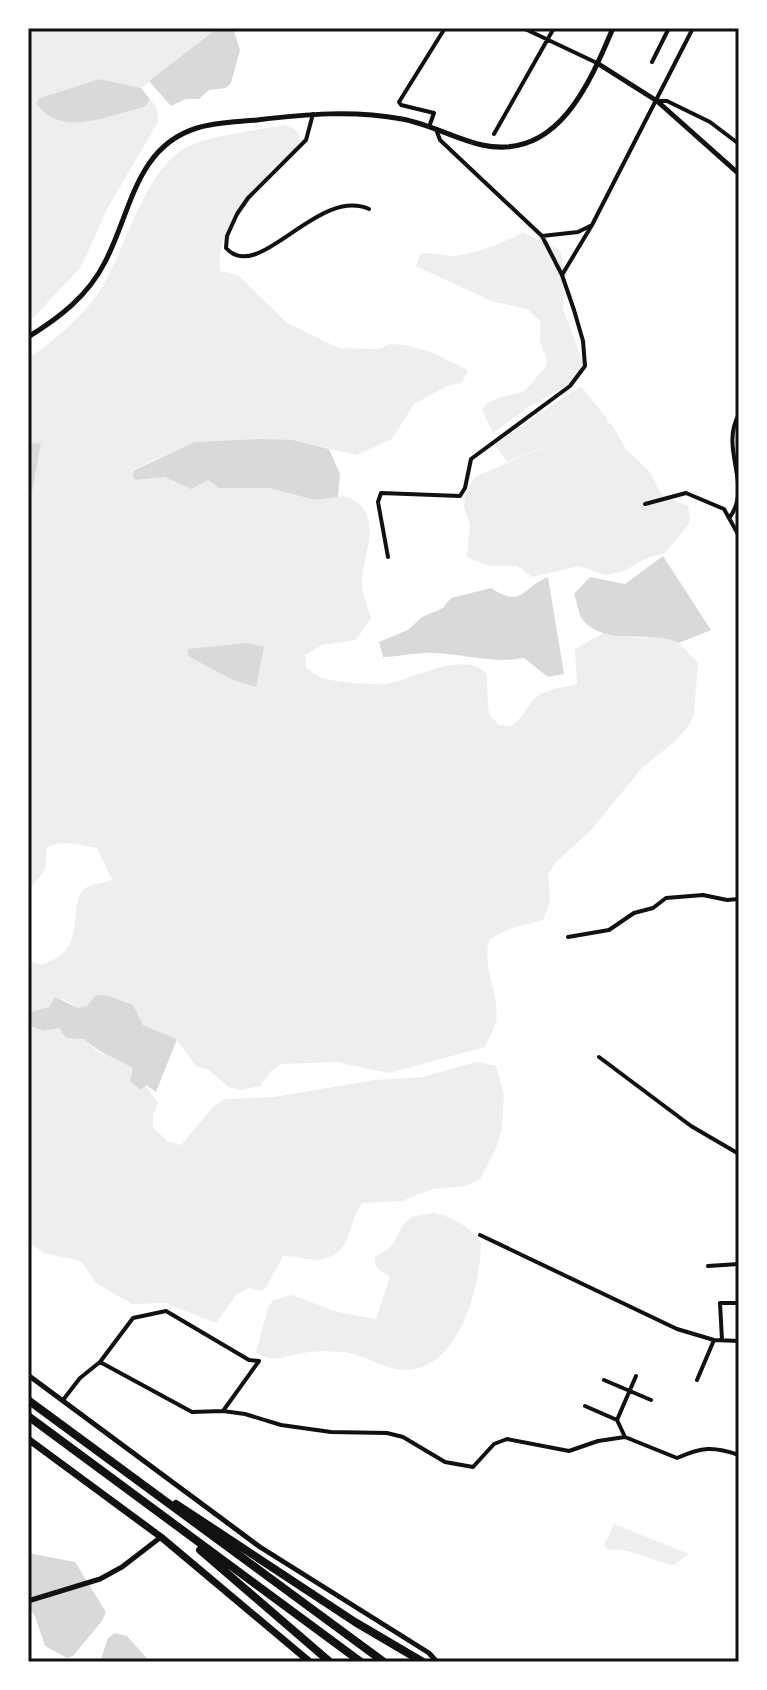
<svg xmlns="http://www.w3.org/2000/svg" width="767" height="1690" font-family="'Varela Round',sans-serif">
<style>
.green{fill:#eee}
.water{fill:#d9d9d9}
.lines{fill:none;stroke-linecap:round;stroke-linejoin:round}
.minor{stroke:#111;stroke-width:4}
.tertiary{stroke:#111;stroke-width:5}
.primary{stroke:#111;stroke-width:7}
.motorway{stroke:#111;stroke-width:8}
.neatline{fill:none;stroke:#111;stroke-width:3}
</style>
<rect width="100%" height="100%" fill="#fff"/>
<path class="green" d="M28,28H218L141,88L99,79L40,98C69,104 128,125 150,99L157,108L158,122L107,209L81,267L28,323Z
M284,125C292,127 302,132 299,141C297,151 280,161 273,168C266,176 262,186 255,194C236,219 216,237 220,271L238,275L287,323L339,348L379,349L391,344L405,345L431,352L468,370L462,383L449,385L414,404L392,439L356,455L293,440L194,442L135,469L132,475L137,480L165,477L191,488L208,480L219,488H269L315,500L344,496C386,510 364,550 362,581C361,592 368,607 371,618L356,640L322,645L305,655L306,668C311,671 317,676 323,678C334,682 374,685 386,684C411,680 469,648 487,675L488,708L490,715L499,725L511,726C522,719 525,710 533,700C543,689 562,688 577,684L575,649L603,633L636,638L666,636L679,643L698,663L694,714L688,727L674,742L642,768L591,830L555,863L548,874L550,901L543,920L509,929L490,939C480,967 501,994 496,1023C494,1030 488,1039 485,1047L389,1073L337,1062L281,1064L271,1071L260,1086L241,1090L228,1087L209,1070L197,1067L176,1039L143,1025L133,1005L78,1008L63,999L39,1012L28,1013V960L40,965C94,950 63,902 87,887C94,883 105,883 112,880L97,848C81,845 60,839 47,848L45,870L33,885H28V493H32L41,445L28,443V359C53,341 78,321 96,296C126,256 143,162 194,144C220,134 256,131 284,125Z
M522,232L560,250L565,274L563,309L583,362L579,375L570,384L530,406L493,433L482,410L486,404L498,398L525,391L546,366L547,359L540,342L541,322L527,309L491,301L416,266L420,254C431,251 440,255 451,256C470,256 506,243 522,232Z
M581,386L608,420L606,421L612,425L626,449L650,472L662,495L688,506L690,519L688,525L665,553L647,558L624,571L605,575L579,566L532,577L517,566H490L467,557L470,525L464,506L465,494L475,477L562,439L507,462L495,444Z
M28,1025L43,1031L59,1028L84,1039L98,1052L117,1059L133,1068L158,1103L153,1115V1128L168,1141L181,1145L213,1107L225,1099L274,1097L375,1080L423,1077L476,1062L496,1066L504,1095L502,1128L496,1148L480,1179L467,1186L432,1189L402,1201L363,1203C346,1219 356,1251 323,1259C311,1262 296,1255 283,1256L266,1288L260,1291L248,1288L236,1295L216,1323L165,1303L132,1304L96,1283L81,1261L44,1253L28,1241Z
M433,1213C450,1216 474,1228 481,1244C480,1287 459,1370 405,1370C381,1370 363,1352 340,1352C328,1351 314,1351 303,1353C284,1356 273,1364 256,1352L268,1308L273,1300L292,1295L337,1312L376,1319L390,1277C381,1271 374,1269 375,1257L391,1247L403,1225L412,1217Z
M614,1524L689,1554L674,1565C651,1562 632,1547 607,1550L604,1545Z"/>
<path class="water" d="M218,28H233L240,50L231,83L226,88L209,90L199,99H186L171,106L149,81Z
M99,79L141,88L150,99L144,107C111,114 61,140 36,103L40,98Z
M259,439L293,440L329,449L340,474L338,497L315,500L269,488H219L208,480L191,489L165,477L136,480L132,475L135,470L194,442Z
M28,443L41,444L32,493H28Z
M663,556L711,630L679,643C652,629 605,648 582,619C578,613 577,601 574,594L590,577L625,584Z
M548,577L564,674L548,677L524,658C495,664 464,654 434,653C418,652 400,657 383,657L379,642L408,630L422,617L443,608L451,598L491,588C523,609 521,588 548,577Z
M247,643L264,647L256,687L233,680L188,656V649Z
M96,995L108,996L133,1005L143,1025L177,1039L156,1092L146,1085L141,1090L130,1081L133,1068C115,1058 99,1053 84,1039L66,1038L59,1028L43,1031L28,1025V1013L49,1007L55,997L78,1008L87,1006Z
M28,1553L75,1562L106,1612L102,1621L73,1656L67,1658L45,1646L35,1616L28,1606Z
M115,1633L127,1636L150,1662H100L108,1638Z"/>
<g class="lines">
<path class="minor" d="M523,28L597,63
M652,62L669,28
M659,101H667L710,122L739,144
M313,114L306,140L248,198L237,214L227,236L226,248C259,285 317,186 369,209
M429,127L434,113L401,105L399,102L445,28
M494,134L554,28
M542,236L578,232L590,226
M562,275L592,225L693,28
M645,504L686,493L724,509L739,536
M730,517C753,484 719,450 739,414
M388,557L378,502L381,493L460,496L465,488L471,459L570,386L585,366L583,341L574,310L562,275L542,236L440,140L436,129
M568,937L609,930L634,913L653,908L666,898L703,895L727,900L739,899
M599,1057L691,1126L739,1154
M480,1235L677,1329L714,1340L739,1341
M708,1266L739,1264
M722,1340L720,1303H739
M100,1362L192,1412L223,1411L245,1414L281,1425L331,1432L387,1433L403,1437L445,1462L473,1467L494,1444L507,1439L569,1451L598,1441L625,1437L677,1458C702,1447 713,1446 739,1455
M604,1380L651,1400
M697,1380L714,1340
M63,1400L80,1378L100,1362L133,1318L166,1311L249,1360L259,1361L223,1411
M585,1406L617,1420
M625,1437L617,1420L636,1376"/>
<path class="tertiary" d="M597,63L657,101L739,174
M28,337C59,318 88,296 105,262C131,213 135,147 197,128C216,122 237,122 257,120C306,114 353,110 402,119C430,124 455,139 482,145C557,161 589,85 613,28
M28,1375L260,1547L429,1653L437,1662
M28,1601L100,1579L122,1567L161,1537"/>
<path class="primary" d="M28,1439L161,1537L310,1662"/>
<path class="motorway" d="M28,1400L384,1662
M28,1416L361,1662
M176,1504L355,1622L423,1662
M200,1550L330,1662"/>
</g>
<rect width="767" height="1690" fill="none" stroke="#ffffff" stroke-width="60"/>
<rect x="30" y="30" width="707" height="1630" class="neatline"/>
</svg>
